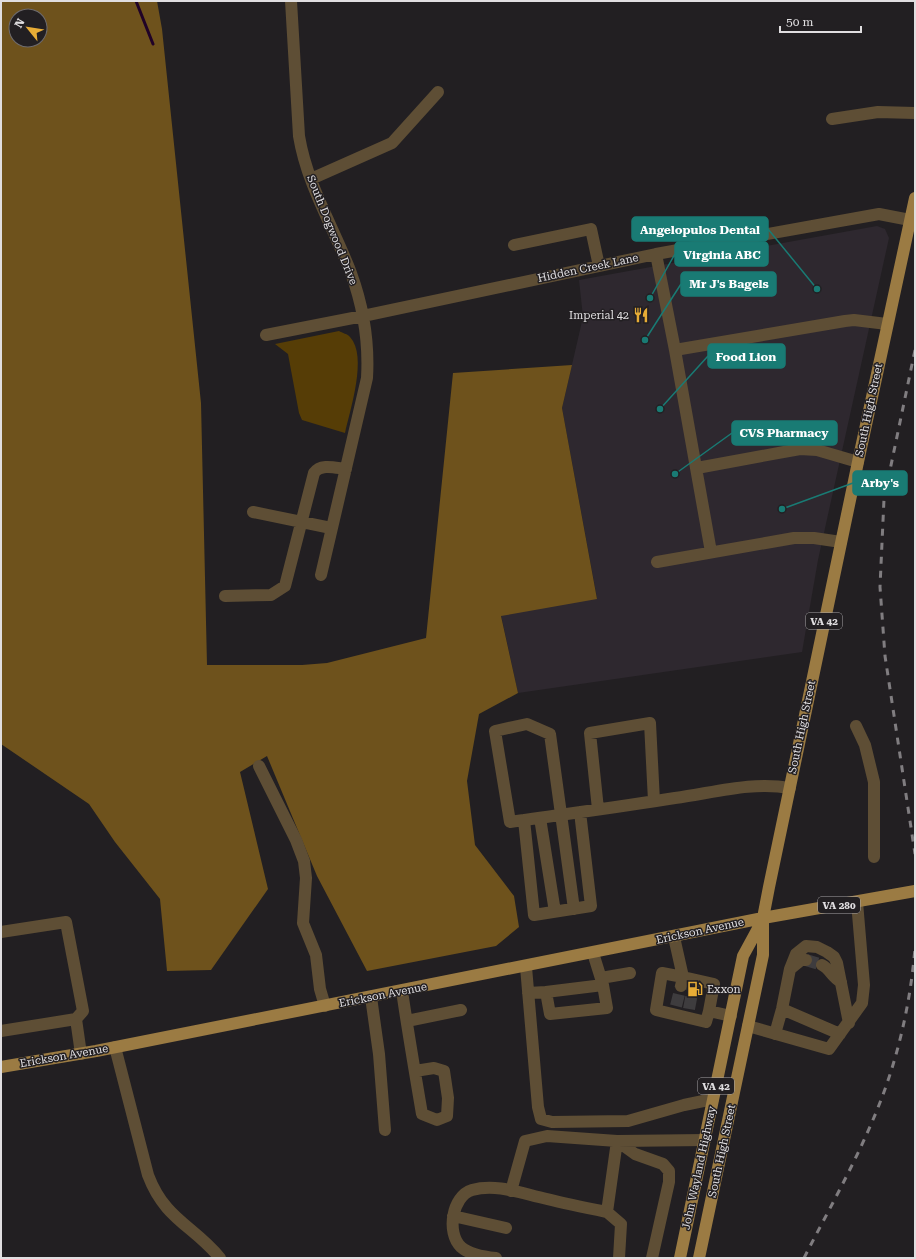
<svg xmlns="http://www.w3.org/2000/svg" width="916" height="1259" font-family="'Roboto Serif',serif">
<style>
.built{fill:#2e282f}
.green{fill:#563d06}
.forest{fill:#6e521c;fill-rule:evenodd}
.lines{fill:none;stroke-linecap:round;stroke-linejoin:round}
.stream{stroke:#200227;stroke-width:3}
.minor-tunnel{stroke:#3e3c3e;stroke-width:12;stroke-dasharray:12 6;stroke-linecap:butt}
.minor{stroke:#5e4e35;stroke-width:12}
.major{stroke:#9b7b43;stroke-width:12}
.rail{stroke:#807d80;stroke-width:3;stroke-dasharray:7 7;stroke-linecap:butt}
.labels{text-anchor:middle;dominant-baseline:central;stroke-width:3;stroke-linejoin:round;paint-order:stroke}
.shield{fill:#221f22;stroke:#a7a5a7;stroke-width:1}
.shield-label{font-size:10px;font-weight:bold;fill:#e0dee0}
.street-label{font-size:11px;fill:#e0dee0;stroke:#221f22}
.poi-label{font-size:11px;fill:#e0dee0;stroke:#221f22;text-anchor:end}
.leader{fill:none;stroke:#197b74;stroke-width:1.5}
.callout-dot{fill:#197b74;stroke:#221f22;stroke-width:1.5}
.callout{fill:#197b74;stroke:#197b74;stroke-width:1.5}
.callout-label{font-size:12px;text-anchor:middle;font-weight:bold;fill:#fff}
</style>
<rect width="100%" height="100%" fill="#221f22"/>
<path class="built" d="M877,226L885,229L889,238L818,560L802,652L518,693L501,615L597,598L562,408L583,317L579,280Z"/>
<path class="green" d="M339,331C342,333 348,334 350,337C368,356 350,410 345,433L302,420L299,413L288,354L275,344Z"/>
<path class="forest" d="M1,1H157L162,29L201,403L207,665H302L327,663L426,638L453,373L572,365L562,408L597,599L501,616L518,693L479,714L467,781L475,845L514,896L519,927L496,946L367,971L317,876L267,756L240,772L268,889L211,970L167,971L160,899L115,842L89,804L1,744ZM16,16H40V40H16Z"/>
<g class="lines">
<path class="stream" d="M136,1L153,44"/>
<path class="minor-tunnel" d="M806,960L822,965
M676,1006L681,986
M689,1009L693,988"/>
<path class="minor" d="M291,1L299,136C307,185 334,228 351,273C363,306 369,344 367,378L321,575
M832,119L878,112L915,113
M311,179L392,143L438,92
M514,245L591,229L599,266
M656,254L675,350L711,552
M266,335L363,316L656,254L879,214L910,220
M675,350L845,321L854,320L887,324
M697,468L800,449L817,450L858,462
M253,512L331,528
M657,562L794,538H814L841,542
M225,596L271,595L285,586L314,473C321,463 336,468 346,469
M856,726L865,745L874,782V857
M259,766L296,840L304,861L306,878L303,923L316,955L320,989L325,1006
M598,809L590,733L650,723L654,801
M540,818L555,912
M524,820L534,915L591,906L580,812
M574,909L550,734L527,724L495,731L510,822C565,814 620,807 675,798C713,793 752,781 790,788
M1,932L66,922L83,1011L76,1019L81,1054
M674,937L683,977L714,984L709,1011L731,1016
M822,965C830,969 832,977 841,982
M526,967L538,1107L541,1119L552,1122L628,1121L684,1105L713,1099
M790,969L801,960H806
M601,978L630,973
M681,986L683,977L662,973L656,1010L706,1022L709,1011
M402,991C408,1032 415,1073 422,1114L437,1120L447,1116L448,1098L444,1071L434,1068L415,1071
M546,992L603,985
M528,993L546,992L550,1014L607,1008L603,985L593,953
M371,997L379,1054L385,1130
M782,1009L840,1034
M407,1021L461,1010
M748,1026L829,1049L862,1003L864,985L857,902
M1,1031L76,1019
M775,1034L782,1009L790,969L796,954L806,946L817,947L827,952L834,957L837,963L849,1023
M115,1047L148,1175C165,1220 193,1225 220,1258
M511,1191L525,1141L547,1136L617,1141L635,1154L663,1164L669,1171V1182L652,1258
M453,1216L506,1228
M496,1258C485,1257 470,1255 461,1247C446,1233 452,1196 472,1190C497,1183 523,1194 547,1199C567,1204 587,1208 607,1212
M619,1258L621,1224L607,1212L617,1141L705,1140"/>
<path class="major" d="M1,1067L96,1051L763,918L915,891
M680,1258L743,956L762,921
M699,1258L763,955V918L769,887L858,462L915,198"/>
<path class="rail" d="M915,350L884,499L880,587L885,656L915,854
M804,1258C827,1213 852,1169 872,1122C896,1067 910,1008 915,948"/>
</g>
<defs>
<symbol id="restaurant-bare" viewBox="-9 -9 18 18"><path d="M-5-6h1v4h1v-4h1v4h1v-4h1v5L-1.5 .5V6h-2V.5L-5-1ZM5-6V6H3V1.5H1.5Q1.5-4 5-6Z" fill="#e7ac36" stroke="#221f22" stroke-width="2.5" paint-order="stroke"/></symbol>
<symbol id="fuel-bare" viewBox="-9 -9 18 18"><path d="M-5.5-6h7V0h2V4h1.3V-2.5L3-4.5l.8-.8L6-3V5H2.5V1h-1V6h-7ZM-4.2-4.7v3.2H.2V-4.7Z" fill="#e7ac36" stroke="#221f22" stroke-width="2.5" paint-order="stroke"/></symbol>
</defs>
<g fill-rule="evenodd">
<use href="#restaurant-bare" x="630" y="304" width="22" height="22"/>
<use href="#fuel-bare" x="684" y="978" width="22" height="22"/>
</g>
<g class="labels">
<g class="shield">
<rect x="806" y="613" width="36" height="16" rx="3"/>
<rect x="818" y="897" width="42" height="16" rx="3"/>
<rect x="698" y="1078" width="36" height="16" rx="3"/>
</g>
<g class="shield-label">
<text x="824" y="621">VA 42</text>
<text x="839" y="905">VA 280</text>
<text x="716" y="1086">VA 42</text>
</g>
<g class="street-label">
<text transform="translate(332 230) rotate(68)">South Dogwood Drive</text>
<text transform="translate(588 268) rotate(-12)">Hidden Creek Lane</text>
<text transform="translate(869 410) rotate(-78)">South High Street</text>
<text transform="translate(802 727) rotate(-78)">South High Street</text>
<text transform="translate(700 931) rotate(-12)">Erickson Avenue</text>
<text transform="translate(383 995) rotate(-11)">Erickson Avenue</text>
<text transform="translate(64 1056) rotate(-10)">Erickson Avenue</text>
<text transform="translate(722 1151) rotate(-78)">South High Street</text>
<text transform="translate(699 1168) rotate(-78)">John Wayland Highway</text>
</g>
<g class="poi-label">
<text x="629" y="315">Imperial 42</text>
<text x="707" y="989" text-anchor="start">Exxon</text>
</g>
</g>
<path class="leader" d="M817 289L768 229M650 298L675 254M645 340L681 284M660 409L708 356M675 474L732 433M782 509L853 483"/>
<g class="callout-dot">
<circle cx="817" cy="289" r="4"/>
<circle cx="650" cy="298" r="4"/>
<circle cx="645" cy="340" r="4"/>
<circle cx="660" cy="409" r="4"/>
<circle cx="675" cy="474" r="4"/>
<circle cx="782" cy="509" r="4"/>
</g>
<g class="callout">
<rect x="632" y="217" width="136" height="24" rx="4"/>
<rect x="675" y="242" width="93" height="24" rx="4"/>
<rect x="681" y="272" width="95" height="24" rx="4"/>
<rect x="708" y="344" width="77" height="24" rx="4"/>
<rect x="732" y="421" width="105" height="24" rx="4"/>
<rect x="853" y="471" width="54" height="24" rx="4"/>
</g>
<g class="callout-label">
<text x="700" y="234">Angelopulos Dental</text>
<text x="722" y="259">Virginia ABC</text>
<text x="729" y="288">Mr J's Bagels</text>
<text x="746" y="361">Food Lion</text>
<text x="784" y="437">CVS Pharmacy</text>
<text x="880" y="487">Arby's</text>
</g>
<rect width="916" height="1259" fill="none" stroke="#e0dee0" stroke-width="4"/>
<g transform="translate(28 28) rotate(300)"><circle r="19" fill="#221f22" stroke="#6e6b6e"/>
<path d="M0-3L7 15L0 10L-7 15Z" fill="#e7ac36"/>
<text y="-6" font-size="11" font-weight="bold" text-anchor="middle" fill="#e0dee0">N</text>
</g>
<path d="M780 26v6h81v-6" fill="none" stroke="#e0dee0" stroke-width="2"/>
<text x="786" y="26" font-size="12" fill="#e0dee0" stroke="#221f22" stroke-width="3" paint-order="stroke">50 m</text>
</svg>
